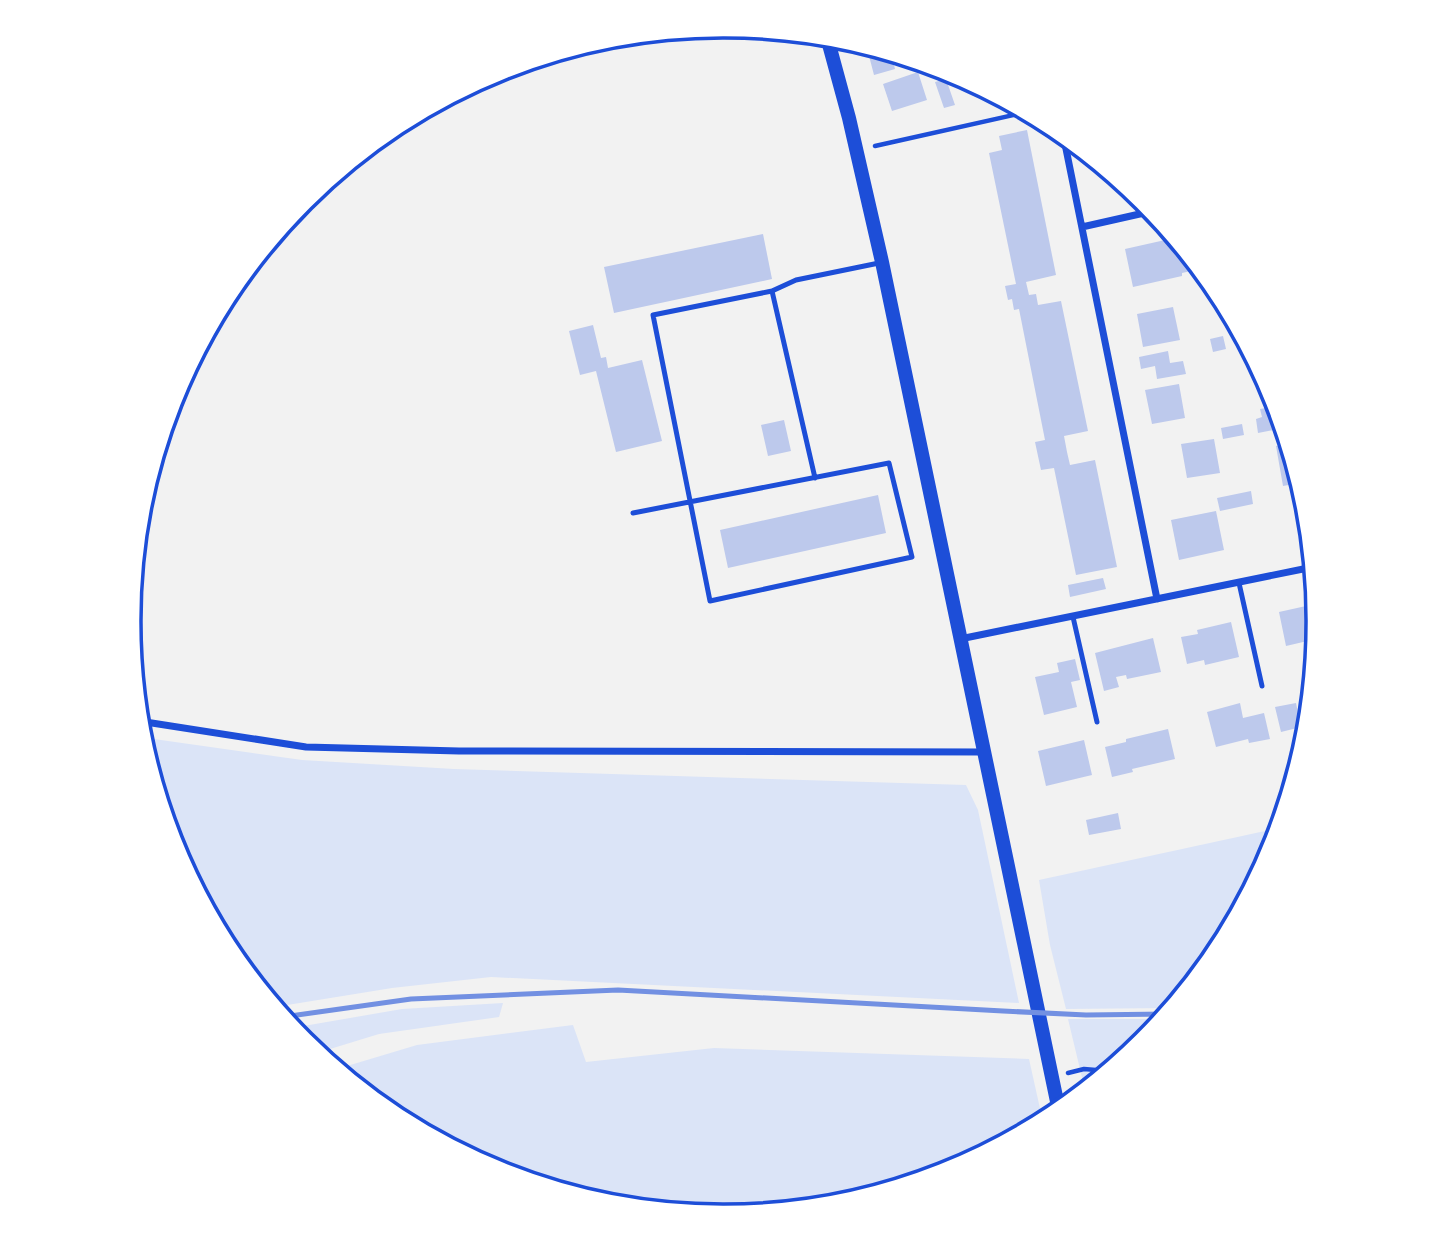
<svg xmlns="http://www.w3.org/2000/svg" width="1447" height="1242" font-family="Quicksand,sans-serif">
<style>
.green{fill:#dbe4f7}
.building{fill:#bdc9ec}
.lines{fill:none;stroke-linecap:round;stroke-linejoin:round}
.path{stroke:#1d4ed8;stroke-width:4.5}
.service{stroke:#1d4ed8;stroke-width:5}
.minor{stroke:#1d4ed8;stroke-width:7}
.secondary{stroke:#1d4ed8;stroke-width:14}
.rail{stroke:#7290e2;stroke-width:5}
.rim{fill:none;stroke:#1d4ed8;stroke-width:3.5}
</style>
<rect width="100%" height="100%" fill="#f2f2f2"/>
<path class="green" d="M140,737L302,760L454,769L966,785L978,810L1019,1003L491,977L392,988L275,1007L229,951L174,848Z
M1279,828L1273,849L1218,952L1171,1008L1066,1009L1050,945L1039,880Z
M503,1003L499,1017L379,1034L317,1053L303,1041L292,1028L402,1009Z
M1068,1019H1162L1144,1042L1085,1090Z
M573,1025L586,1062L714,1048L1029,1059L1043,1122L951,1171L839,1204L723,1216L607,1204L496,1170L393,1115L337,1069L417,1045Z"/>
<path class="building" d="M877,49L891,53L895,69L874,75L868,52Z
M918,72L927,100L892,111L883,84Z
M946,79L955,105L944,108L935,82Z
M1027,130L1056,275L1026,282L1029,295L1036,294L1038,305L1061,301L1088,431L1064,436L1067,452L1070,465L1095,460L1117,567L1076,575L1054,468L1041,470L1035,442L1045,440L1019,309L1014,310L1012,299L1008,300L1005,286L1016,284L989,153L1002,150L999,136Z
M763,234L772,279L614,313L604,267Z
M1174,238L1175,244L1179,243L1200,269L1182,273V276L1133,287L1125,249Z
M1173,307L1180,340L1143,347L1137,314Z
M593,325L601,358L606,357L608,368L642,360L662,441L616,452L596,371L580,375L569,331Z
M1223,336L1226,349L1213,352L1210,339Z
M1168,351L1170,363L1183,361L1186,374L1157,379L1155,366L1141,369L1139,357Z
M1179,384L1185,418L1152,424L1145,390Z
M1277,406L1284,428L1258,433L1256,419L1262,417L1260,409Z
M784,420L791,451L768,456L761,425Z
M1242,424L1244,435L1223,439L1221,428Z
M1214,439L1220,473L1187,478L1181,444Z
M1288,444L1300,483L1283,486L1276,446Z
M1251,491L1253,504L1220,511L1217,498Z
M878,495L886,533L728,568L720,530Z
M1216,511L1224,550L1179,560L1171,520Z
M1103,578L1106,589L1070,597L1068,585Z
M1315,604L1318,621L1316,639L1286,646L1279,612Z
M1231,622L1239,657L1205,665L1204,660L1187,664L1181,637L1198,634L1197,630Z
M1153,638L1161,672L1127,679L1126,675L1116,677L1119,687L1104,691L1095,653Z
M1075,659L1080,680L1071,682L1077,707L1044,715L1035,677L1059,672L1057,663Z
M1311,697L1308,730H1307L1301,699Z
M1240,703L1243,718L1264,713L1270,739L1249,743L1248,739L1216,747L1207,712Z
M1296,703L1301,727L1281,732L1275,707Z
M1168,729L1175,759L1132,769L1133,772L1112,777L1105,747L1126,742V739Z
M1084,740L1092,775L1046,786L1038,751Z
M1118,813L1121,829L1089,835L1086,820Z"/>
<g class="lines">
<path class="path" d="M875,146L1027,112
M1068,1073L1084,1069L1108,1071"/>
<path class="service" d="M772,291L815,478
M633,513L889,463L912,557L710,601L653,315L772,291L796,280L879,263
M1239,583L1262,686
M1073,617L1097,722"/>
<path class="minor" d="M1063,134L1157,599
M1082,227L1153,211
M960,639L1313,567
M139,721L306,747L459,751L984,752"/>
<path class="secondary" d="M827,37L849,118L882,262L1059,1111"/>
<path class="rail" d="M283,1017L411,999L618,990L1003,1011L1086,1015L1167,1014"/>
</g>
<path d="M0 0H1447V1242H0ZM723 38H724A582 582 0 0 1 1306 620V622A582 582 0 0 1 724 1204H723A582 582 0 0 1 141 622V620A582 582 0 0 1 723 38Z" fill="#fff" fill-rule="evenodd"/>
<path class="rim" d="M723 38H724A582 582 0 0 1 1306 620V622A582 582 0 0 1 724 1204H723A582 582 0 0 1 141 622V620A582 582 0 0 1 723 38Z"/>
</svg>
